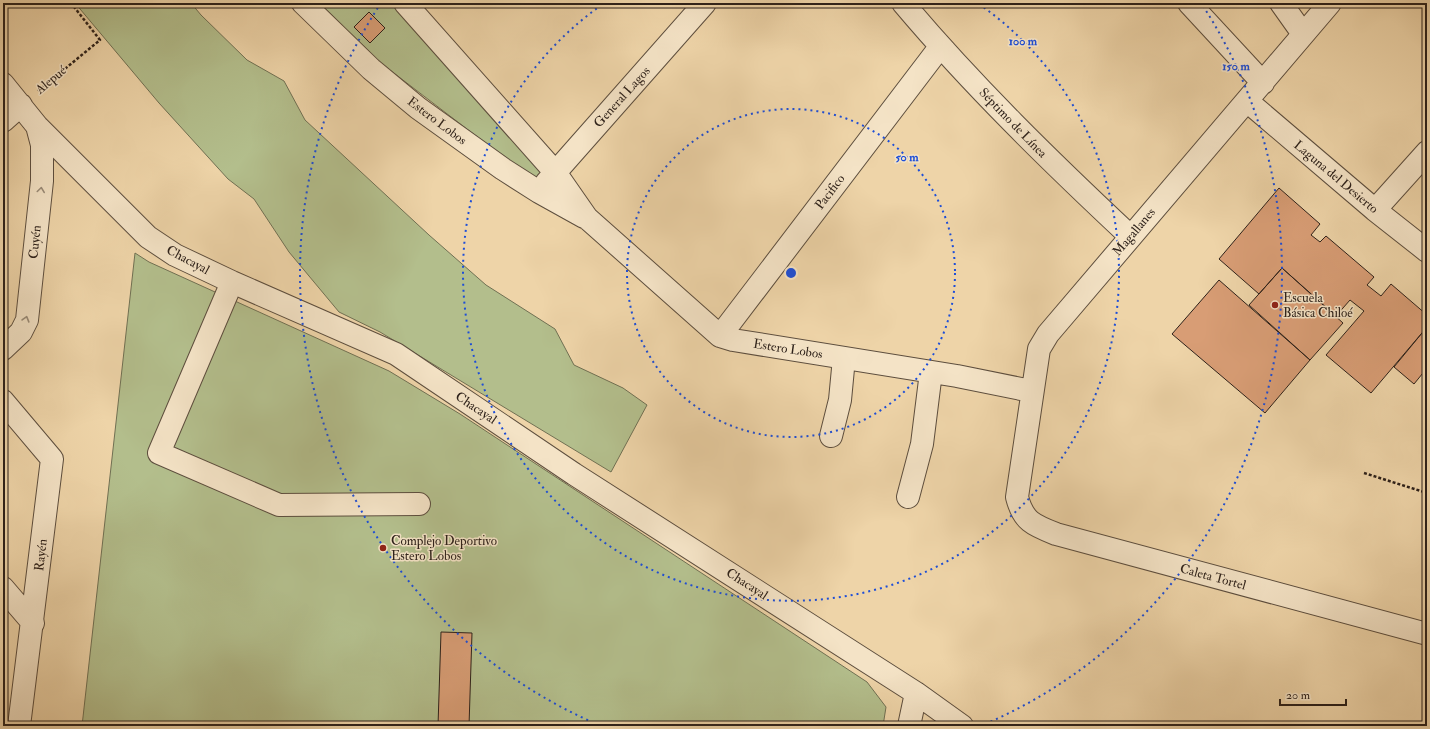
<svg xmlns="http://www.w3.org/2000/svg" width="1430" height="729" font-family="'IM FELL Double Pica',serif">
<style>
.green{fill:#b3be8c;stroke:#707053}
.building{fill:#d89d75;stroke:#2d211a}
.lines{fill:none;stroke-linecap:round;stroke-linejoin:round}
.minor-casing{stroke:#5d4e3e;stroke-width:24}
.path{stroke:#2d211a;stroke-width:2.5;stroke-dasharray:3 2;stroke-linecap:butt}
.minor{stroke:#f4e3c6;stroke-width:22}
.oneway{stroke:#9a8c79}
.ring{fill:none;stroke:#1d4ed8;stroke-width:2;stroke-dasharray:2 4}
.poi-dot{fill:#8f2418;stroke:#f4e3c6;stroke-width:1.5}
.labels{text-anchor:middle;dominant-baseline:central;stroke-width:3;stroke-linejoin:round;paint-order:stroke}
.street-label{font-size:13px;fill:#2d211a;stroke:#f4e3c6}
.poi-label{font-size:13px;fill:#2d211a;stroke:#f4e3c6;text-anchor:start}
.centre{fill:#1d4ed8;stroke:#f4e3c6;stroke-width:2}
.ring-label{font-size:12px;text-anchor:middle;font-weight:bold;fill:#1d4ed8;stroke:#f4e3c6;stroke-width:3;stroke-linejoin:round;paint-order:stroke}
</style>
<rect width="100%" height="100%" fill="#eed4a8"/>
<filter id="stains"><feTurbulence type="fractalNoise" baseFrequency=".005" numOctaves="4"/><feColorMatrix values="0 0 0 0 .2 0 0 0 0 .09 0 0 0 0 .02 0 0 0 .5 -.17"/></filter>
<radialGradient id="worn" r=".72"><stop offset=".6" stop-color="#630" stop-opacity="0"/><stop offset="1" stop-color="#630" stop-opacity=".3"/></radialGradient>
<path class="green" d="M75,3H191L201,15L247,60L284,81L305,120L429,235L486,285L555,329L574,365L623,388L647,405L611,472L380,332L339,312L289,252L254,199L228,179L159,103Z
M319,3H393L520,146L544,176L538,181L476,136L382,64Z
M135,253L149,262L389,371L460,414L867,682L886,707L883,726H82Z"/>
<path class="building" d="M369,12L385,28L370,43L354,27Z
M1279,188L1320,224L1311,235L1320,242L1326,236L1374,277L1367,285L1381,296L1391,284L1427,315V327L1371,393L1326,355L1364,311L1350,300L1336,316L1282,268L1259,294L1219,259Z
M1282,268L1343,323L1310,360L1249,305Z
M1219,280L1310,360L1265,413L1172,334Z
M1427,327V368L1414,384L1394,367Z
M441,632L472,633L469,726H438Z"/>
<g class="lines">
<defs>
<path id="minor" d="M303,3L371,69L418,108L503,169L539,192L584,217
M405,3L555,172L587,218L720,336L733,340L957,376L1031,391
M903,3C973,86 1051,162 1130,236
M1189,3L1263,83
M1281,3L1303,34
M1330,3L1048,334L1039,349L1017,497C1023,521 1033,525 1056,534L1427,634
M3,84L37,126L148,237L175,255L232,282L396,354L574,474L916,693L962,726
M1247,101L1375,210L1427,251
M3,121L21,105
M546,183L705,3
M1375,210L1427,152
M232,282L159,453L279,505L419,504
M720,336L940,47
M3,349L21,332L27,320L42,181V145L37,126
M3,401L52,459L19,726
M831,436L840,400L844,358
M908,497L922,444L931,372
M3,588L33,623
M909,726L916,693"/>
</defs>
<use href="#minor" class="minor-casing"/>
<path class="path" d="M38,91L100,40L71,3
M1364,473L1427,493"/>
<use href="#minor" class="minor"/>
</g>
<defs><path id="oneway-chevron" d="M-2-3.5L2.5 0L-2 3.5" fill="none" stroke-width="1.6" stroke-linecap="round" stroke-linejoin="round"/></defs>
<g class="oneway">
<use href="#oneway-chevron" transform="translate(41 190) rotate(-82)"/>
<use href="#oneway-chevron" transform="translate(26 319) rotate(-74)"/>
</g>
<g class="ring">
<circle cx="791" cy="273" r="164"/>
<path d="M979 4A328 328 0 1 1 603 4"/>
<path d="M599 725A491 491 0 0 1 379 6M1203 6A491 491 0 0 1 983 725"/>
</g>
<g class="poi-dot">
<circle cx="1275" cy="305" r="4"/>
<circle cx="383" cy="548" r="4"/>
</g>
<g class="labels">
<g class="street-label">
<text transform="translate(51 80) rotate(-40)">Alepué</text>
<text transform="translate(622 97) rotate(-48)">General Lagos</text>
<text transform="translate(437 121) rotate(37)">Estero Lobos</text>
<text transform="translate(1013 123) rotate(46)">Séptimo de Línea</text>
<text transform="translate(1336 177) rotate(40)">Laguna del Desierto</text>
<text transform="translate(830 192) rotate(-53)">Pacifico</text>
<text transform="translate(1134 232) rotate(-50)">Magallanes</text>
<text transform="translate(35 242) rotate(-84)">Cuyén</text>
<text transform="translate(188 260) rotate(28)">Chacayal</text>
<text transform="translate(788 349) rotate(9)">Estero Lobos</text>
<text transform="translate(476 408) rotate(34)">Chacayal</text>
<text transform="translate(41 555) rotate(-83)">Rayén</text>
<text transform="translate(1213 577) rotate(15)">Caleta Tortel</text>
<text transform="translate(747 584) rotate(33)">Chacayal</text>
</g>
<g class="poi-label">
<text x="1283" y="298">Escuela<tspan x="1283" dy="15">Básica Chiloé</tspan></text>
<text x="391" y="541">Complejo Deportivo<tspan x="391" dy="15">Estero Lobos</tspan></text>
</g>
</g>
<circle cx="791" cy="273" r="6" class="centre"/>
<g class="ring-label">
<text x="1023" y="45">100 m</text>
<text x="1236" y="70">150 m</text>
<text x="907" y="161">50 m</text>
</g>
<rect width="1430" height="729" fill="none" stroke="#eed4a8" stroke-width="16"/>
<rect x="4" y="4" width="1422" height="721" fill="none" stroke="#2d211a" stroke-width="2"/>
<rect x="8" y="8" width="1414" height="713" fill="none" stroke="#2d211a"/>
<path d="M1280 699v6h66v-6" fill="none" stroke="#2d211a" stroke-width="2"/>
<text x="1286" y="699" font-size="12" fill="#2d211a" stroke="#f4e3c6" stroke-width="3" paint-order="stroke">20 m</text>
<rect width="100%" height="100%" filter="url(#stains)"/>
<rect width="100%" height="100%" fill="url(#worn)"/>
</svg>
